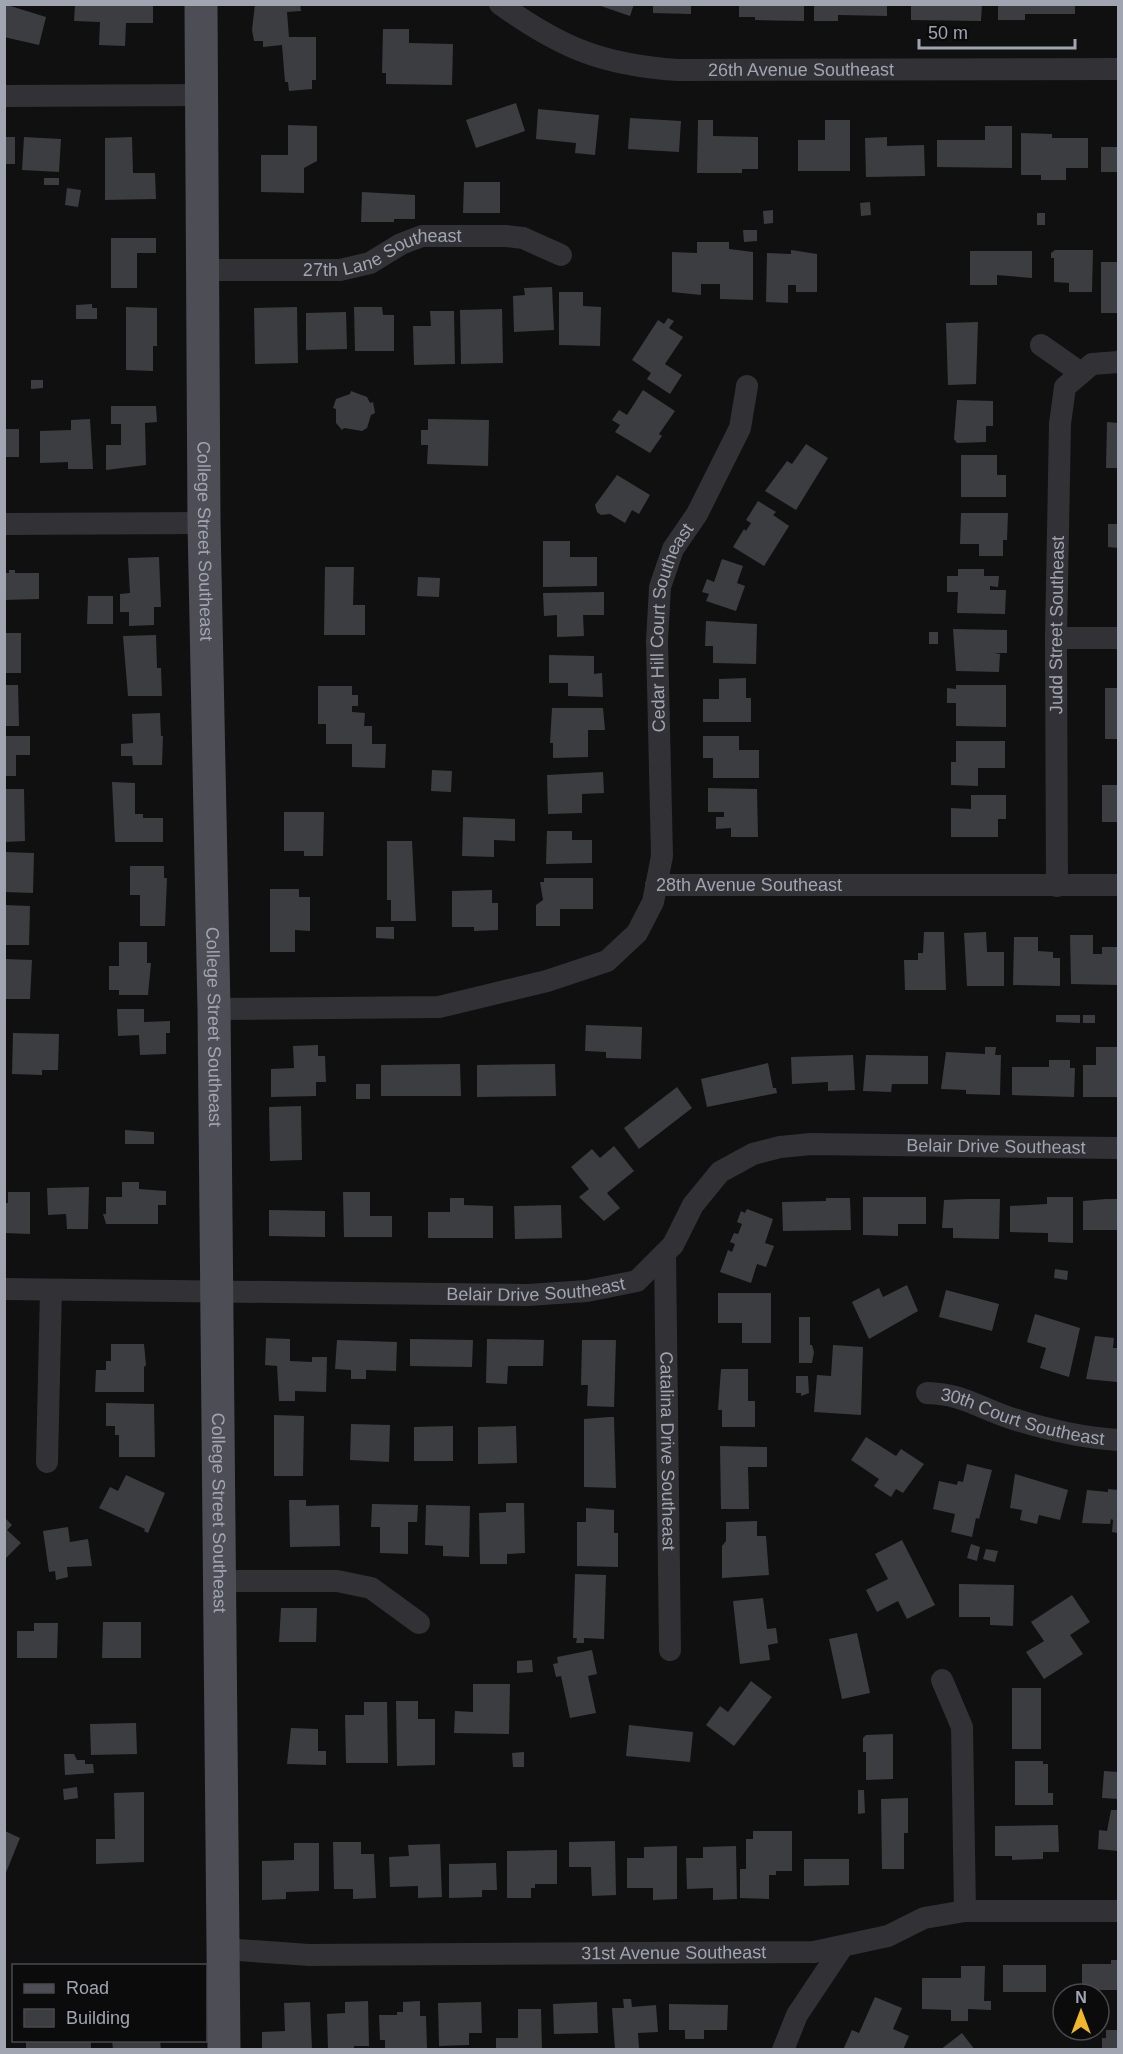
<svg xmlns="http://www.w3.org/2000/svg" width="1123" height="2054" font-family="Arial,sans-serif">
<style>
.building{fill:#3c3d41}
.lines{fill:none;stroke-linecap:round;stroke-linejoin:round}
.street{stroke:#313136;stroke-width:22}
.primary{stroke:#4d4e55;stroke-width:33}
.labels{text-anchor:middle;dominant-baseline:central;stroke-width:4.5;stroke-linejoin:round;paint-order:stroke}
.street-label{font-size:18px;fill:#a1a5b2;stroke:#0b0b0c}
</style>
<rect width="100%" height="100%" fill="#101011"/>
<path class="building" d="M4,4L46,17L39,45L4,37Z
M75,4H153V23H126L125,46L99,45L100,22L74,21Z
M255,4H300L301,11L287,12L289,37H316V80H312V89L289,91L288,82H285L282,45L263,47V41H254L252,30Z
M595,4H634L630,16Z
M653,4H691V14L653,13Z
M739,4H804V21L755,20V17H739Z
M814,4H887V16L838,15V21H814Z
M911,4H982L981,21L911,20Z
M998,4H1075V14H1025V20H998Z
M383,29H409V43L453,44L452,85L386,84V73H382Z
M516,103L525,131L476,148L466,120Z
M538,109L599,115L595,155L575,153L576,143L536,139Z
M630,118L681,121L679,152L628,149Z
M698,120H713V136L758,137V169H742V173H697Z
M825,120H850V171H798V140H825Z
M288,125L317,126V161L304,168V193L261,192V155H288Z
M985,126H1012V168L937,167V140H985Z
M1021,133L1052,134V138H1088V168H1066V180H1041V175H1021Z
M4,137H15V164H4Z
M24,137L61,139L59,172L22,170Z
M132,137L133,173H155L156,199L105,200V138Z
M887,137V146L924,145L925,176L866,177L865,138Z
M1101,147H1118V172H1101Z
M44,178H59V185H44Z
M464,182H500V213H463Z
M67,188L81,190L78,207L65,205Z
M362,192L415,195V219H394V222H361Z
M870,202L871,215L861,216L860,203Z
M773,210V223L764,224L763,211Z
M1037,213H1045V225H1037Z
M743,230H757V241L744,242Z
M111,238H156V253H137V288H111Z
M697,242H729V249L753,252V300L720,299V284H701V295L672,292V252L697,253Z
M791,250L817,254V292H796V285H788V303L766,302L767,253L791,254Z
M1055,250H1093L1092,292H1069V283L1054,282V258H1051V253Z
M970,251H1032V278L997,275V285H970Z
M1101,262H1118V313H1101Z
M552,287L554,330L514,332L513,296L525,295L524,288Z
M559,292H583V306L601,307L600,346L559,345Z
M92,304V308H97V319H76V305Z
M126,307L157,308V346H153V371L126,370Z
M297,307L298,363L255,364L254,308Z
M354,307H382L383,315H394V351H355Z
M502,309L503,363L461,364L460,310Z
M430,311H454L455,364L414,365L413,326H431Z
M346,312L347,349L306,350V313Z
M668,318L674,321L669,328L683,337L665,364L682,375L670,394L647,379L651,373L632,360L658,320L664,324Z
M978,322L976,384L948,385L946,323Z
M31,380H43V388L31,389Z
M643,390L675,411L659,434L662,436L650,453L615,432L620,425L612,420L619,410L627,415Z
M351,391L367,397L370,403L373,402L375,413L371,415L367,428L362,431L344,428L342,430L336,423V409L333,408L336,399L350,394Z
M957,400L993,401V426H986V442L957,443L954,439Z
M111,406H156L157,422L145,423L146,465L106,470V445H121V424H111Z
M90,419L93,469H68V462L40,463V431L71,430V420Z
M428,419L489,420L488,466L427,464L428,445H421V430H428Z
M1107,422L1118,423V468H1106Z
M4,429H19V457H4Z
M806,444L828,458L796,510L765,491L787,461L792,464Z
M961,455H997V475H1006V497H961Z
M617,475L650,495L639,514L632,510L625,523L610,514L601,515L597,512L595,505Z
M758,501L776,512L773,515L789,526L764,566L733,547L744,529L746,531L751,523L746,520Z
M961,513H1008L1007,540H1003V556H979V544H960Z
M1108,524H1118V548L1108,547Z
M543,541H570V557H597V586L543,587Z
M159,557L161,607H154V625L129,626V612H120V594L130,593L128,558Z
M722,559L743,566L737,583L745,586L736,611L706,601L709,594L702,592L707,579L714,582Z
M325,567H354L353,605H365V635H324Z
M958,569H984V576H999L998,587L990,586V590H1006L1005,614L957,613L958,592H947V576H958Z
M9,570H15V573H39V599L4,600V573H9Z
M418,577L440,578L439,597L417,596Z
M604,592V615H583L584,636L557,637V615L544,616L543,593Z
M88,596H113V624H87Z
M706,621L757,624L756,664L713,663V646H705Z
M953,629L1007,630V653H994L1000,654L999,672L956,671Z
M929,632H938V644H929Z
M4,633H21V673H4Z
M156,635L157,668H161L162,696H128L123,636Z
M549,655L594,656V674L602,673L603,697L568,696V683H549Z
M746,678V698H751V722H703V699H719V679Z
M4,685H18L19,726H4Z
M956,685H1006V727L956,726V703H947V688L956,689Z
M318,686H352V695H358V706H352V712L365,713L364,726H372V744H386L385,768L352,767V744H326V724H318Z
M1105,688H1118V739H1105Z
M552,708H603L605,730H588V757L553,758V743H550Z
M160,713L161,736H163L162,765H133L132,756H121V744L133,743L132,714Z
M4,736H30V755H16V776H4Z
M703,736H739V750H759V778H713V758H703Z
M956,741H1005V768H978V786L951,785V762H956Z
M432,770L452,771L451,792L431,791Z
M603,772L604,793L582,794V813L548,814L547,775Z
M112,782L135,783V814H143V818H163V842H115Z
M1102,785H1118V822H1102Z
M708,788L757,789L758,837H731V828L716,829V817H724V812H708Z
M4,789H24L25,841L4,842Z
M971,795H1006V819H998V837H951V808L971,809Z
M284,812H324L323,856H304V851H284Z
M463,817L515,819V841L494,840V857L462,856Z
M547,831H572V840H592V863L546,864Z
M387,841H412L416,921H391V900H387Z
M4,852L34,853L33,893L4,892Z
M130,866H164V878H167L165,926H140V895H130Z
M544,878H593V909H560V926H536V905L543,900L540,882H544Z
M270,889H299V897H310V931L295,930V952H270Z
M492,890V903H498V930L474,931V927H452V891Z
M4,905L30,906L29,945H4Z
M376,927H394V939L376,938Z
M924,932H944L946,990H905L904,960H918V953H923Z
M986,932L987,952H1004V986H967L964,933Z
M1070,935H1093V954H1102V947H1118V985L1071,984Z
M1014,937H1038V951L1053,952V958H1060V986L1013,985Z
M119,942H147V963H151L148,995H119V990H109V966H119Z
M4,959L32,960L30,999H4Z
M117,1009H144V1022L170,1021V1033H166V1054L140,1055L139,1035L118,1036Z
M1056,1015H1080V1023L1056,1022Z
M1083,1015H1095V1023H1083Z
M586,1025L642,1027L641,1059L606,1058V1052L585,1051Z
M13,1033L59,1034L58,1070H42V1075L12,1074Z
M318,1045V1056H325L326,1082H316V1096L271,1097V1069L294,1068L293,1046Z
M985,1047H996L995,1055H1001L1000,1095L966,1094V1090L941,1089L946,1052L985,1054Z
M1096,1047H1118V1097H1083V1065H1096Z
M853,1055L855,1090L828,1091V1082L792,1084L791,1057Z
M866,1055L928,1056V1084H892L891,1092L863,1091Z
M1049,1060H1070V1068H1075L1074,1097L1012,1095V1067H1049Z
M768,1063L773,1088H776L777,1093L707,1107L701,1079Z
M460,1064L461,1096H381V1065Z
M555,1064L556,1096L477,1097V1065Z
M356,1084H370V1099H356Z
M677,1087L692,1108L639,1149L624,1128Z
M301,1106L302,1160L270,1161L269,1107Z
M125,1130L154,1132V1144H125Z
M614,1146L634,1171L607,1193L620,1208L604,1221L579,1197L589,1189L571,1167L592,1149L600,1158Z
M122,1182H139V1189L166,1191V1205H158V1224H106L103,1214H106V1197H122Z
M89,1187L88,1229H67L66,1214L48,1215L47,1188Z
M8,1192H30V1234L4,1233V1203H8Z
M343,1192H370V1216H392V1237H344Z
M863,1197H926V1224H898V1236L863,1235Z
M1047,1197H1073V1243L1048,1242V1233L1010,1232V1206L1047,1204Z
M450,1198H464V1205L493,1206V1238H428V1212H450Z
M826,1198H850L851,1230L783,1231L782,1202L826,1201Z
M968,1199H1000L999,1239L953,1238V1228H942L944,1200Z
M1106,1199H1118V1230H1083V1201Z
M561,1205L562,1238L515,1239L514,1206Z
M747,1209L773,1219L765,1243L774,1246L766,1267L757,1264L751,1283L720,1272L728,1250L732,1252L735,1244L730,1242L734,1233L738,1234L742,1224L737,1222L741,1211L745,1213Z
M269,1210L325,1211V1237L269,1236Z
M1055,1269L1068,1271L1067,1280L1054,1278Z
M907,1285L918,1311L869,1339L852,1302L879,1288L883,1297Z
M946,1290L999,1304L992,1331L939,1317Z
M718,1293H771V1343H742V1323H718Z
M1035,1314L1080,1328L1069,1377L1040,1368L1046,1348L1027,1342Z
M799,1317H810V1345H812L814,1352L812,1363H799Z
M1095,1336L1114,1338L1113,1348H1118L1117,1382L1086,1379Z
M266,1338L290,1339V1361L312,1362V1357H327L326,1392L295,1391V1401H279L277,1366L265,1365Z
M410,1339L473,1340L472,1367L410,1366Z
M487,1339L544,1340L543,1366H508L507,1384L486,1383Z
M337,1340L397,1342L396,1371L366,1370V1379H351V1370L335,1369Z
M582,1340H616L614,1407L587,1406L588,1385H581Z
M111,1344H144L146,1365L144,1367V1392H95L96,1370H106V1361H111Z
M833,1345L863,1347L861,1415L814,1412L817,1375L831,1376Z
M721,1369H748V1401H755V1427H722V1410H718Z
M796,1376H808L809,1393L801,1396V1393H796Z
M106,1403L154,1404L155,1457H119V1435H115V1426H106Z
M274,1415L304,1416L303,1476H274Z
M609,1417H614L616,1488L584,1487V1419Z
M351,1424L390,1425L389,1462L350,1460Z
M453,1426V1461H414V1427Z
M516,1426L517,1463L478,1464V1427Z
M866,1437L896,1456L901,1449L924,1464L903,1493L896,1489L891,1497L874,1486L879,1479L851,1460Z
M720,1446L767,1447V1467H748L749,1509H721Z
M967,1464L992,1470L979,1519L976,1518L972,1537L951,1532L955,1514L933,1509L939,1481L957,1485L958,1481L963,1482Z
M1015,1474L1068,1490L1060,1520L1039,1515L1037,1524L1020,1520L1022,1510L1010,1508Z
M126,1475L165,1493L148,1533L144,1531L145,1529L99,1508L110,1487L118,1491Z
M1108,1489L1118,1490V1533L1112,1532L1113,1520L1111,1519L1110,1524L1082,1523L1087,1490L1108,1492Z
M289,1500H306V1506L339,1505L340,1546L290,1547Z
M506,1503H524L525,1553L507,1554V1564H480L479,1513L506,1512Z
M372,1504L418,1505L417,1522H408V1554L380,1553V1527H371Z
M426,1505L470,1506L469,1557L443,1556V1546L425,1545Z
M586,1508L614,1510V1533H618V1567L577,1566V1522H586Z
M4,1517L12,1525L7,1530L21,1543L4,1560Z
M757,1521V1536H766L769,1575L722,1578V1546L726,1541V1522Z
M68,1527L70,1542L88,1539L92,1566L67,1567L68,1577L56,1580L55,1571L49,1572L43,1531Z
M902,1540L935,1605L907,1619L898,1601L877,1612L866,1590L888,1579L875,1554Z
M971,1544L980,1547L977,1561L967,1558Z
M986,1549L998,1551L995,1562L983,1559Z
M575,1574L606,1575L604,1639L584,1638V1643H576L577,1638H573Z
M959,1584L1014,1585L1013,1626L990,1625V1617H959Z
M1072,1595L1090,1622L1070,1635L1083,1654L1044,1679L1026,1652L1044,1641L1031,1622Z
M763,1598L767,1629L776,1628L778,1643L768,1645L770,1660L740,1664L733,1601Z
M281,1608H317L316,1642H279Z
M103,1622H141V1658H102Z
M34,1623H58L57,1658H17V1631H34Z
M857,1633L870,1693L842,1699L829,1639Z
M592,1650L597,1674L588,1676L596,1713L570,1718L561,1676L556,1677L553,1664L558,1663L557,1657Z
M532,1660L533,1672L517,1673V1661Z
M751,1681L772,1697L734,1746L706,1725L720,1706L728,1712Z
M473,1684H510L509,1734L454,1733L455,1711L473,1712Z
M1012,1688H1041V1749H1012Z
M396,1701H418V1719H435V1765L397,1766Z
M364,1702H387L388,1763H346L345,1715H364Z
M136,1723L137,1754L91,1755L90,1724Z
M629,1725L693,1732L690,1762L626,1756Z
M291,1728L318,1729V1751H326V1765L287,1764Z
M893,1734V1779L866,1780V1752H863V1738L866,1735Z
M524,1752V1767H513L512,1753Z
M64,1754H74L77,1760H85V1764H93L94,1773L65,1775Z
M1015,1761H1043V1764H1048V1793H1053V1805H1015Z
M1104,1771L1118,1772V1799L1102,1798Z
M77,1787L78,1798L64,1800L63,1789Z
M858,1790H864L865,1813L858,1814Z
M144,1792V1862L96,1864V1839H115L114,1793Z
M908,1798V1833H904V1869H882L881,1799Z
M1111,1810H1118V1851L1098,1849L1099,1830L1107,1831Z
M1058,1825L1059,1852H1043V1859L1012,1860V1856H995V1826Z
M5,1831L20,1838L5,1875Z
M753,1831H792V1871H776V1875H769V1899L740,1898V1869H746V1839H753Z
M615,1841L616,1895L592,1896L591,1867H569V1842Z
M333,1842H361V1854H374L376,1898L353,1899V1889H334Z
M294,1843H319V1891L286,1892V1899L262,1900V1861L294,1860Z
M440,1844L442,1897L418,1898V1886L390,1887L389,1857L409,1856L408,1845Z
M677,1846V1899L653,1900V1888H627V1858H644V1847Z
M736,1846L737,1899L713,1900V1888L687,1889L686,1858H703V1847Z
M557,1850V1884H535V1888H531V1898H507V1851Z
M804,1859H849V1885L804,1886Z
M496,1863L497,1890H482V1897L449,1898V1864Z
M1111,1960H1118V1990H1082V1964H1111Z
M1003,1965H1046V1992H1003Z
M961,1966H985L984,2001H991V2010L968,2009V2021H951V2010L922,2009V1978H961Z
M875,1997L902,2008L893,2029L909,2036L903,2050H843L852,2030L859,2033Z
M623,1999H631L632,2007L656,2005L658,2032L638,2033L639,2048L615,2049L612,2008H624Z
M368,2001L369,2046H354V2050H328L327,2014L345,2013V2002Z
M420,2001V2016H426L427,2048L385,2049V2040H380L379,2015H397V2012H403V2002Z
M310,2002L312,2050H262V2032L285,2031L284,2003Z
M481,2002L482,2033H469V2045L439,2046L438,2003Z
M597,2002L598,2033L554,2034L553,2004Z
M669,2004L728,2005L727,2030H704V2039H685V2030H669Z
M518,2009H541L542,2050H496V2038H518Z
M1106,2030H1118V2050H1102V2038H1106Z
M962,2033L975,2050H940Z
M26,2040H91V2050H26Z
M112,2040H160L161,2050H113Z"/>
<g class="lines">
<g class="street">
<path id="s1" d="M500,4C561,48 603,65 678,70L1118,69"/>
<path d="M4,96L201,95"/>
<path id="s2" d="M202,270H340L370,263L401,244L422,236H506L523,238L561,255"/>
<path d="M1041,345L1081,373"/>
<path d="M4,524L204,523"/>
<path d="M1056,638H1118"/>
<path id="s3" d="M656,885H1118"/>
<path id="s4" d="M1057,886L1056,638L1060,424L1065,387L1092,364L1118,362"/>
<path id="s5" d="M214,1009L439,1007L547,981L607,961L637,933L653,902L662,856L657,641L660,587L673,549L697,514L740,428L747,386"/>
<path id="s6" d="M665,1253L670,1650"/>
<path id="s7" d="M4,1289L528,1295L587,1291L637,1281L673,1245L693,1205L720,1172L753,1154L780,1147L811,1144L1118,1148"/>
<path id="s8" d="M927,1393C963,1394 977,1407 1010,1418C1045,1429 1081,1438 1118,1440"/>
<path d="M47,1462L51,1290"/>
<path d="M220,1581H337L371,1588L419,1623"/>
<path d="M942,1680L962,1727L965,1911"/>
<path id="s9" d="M224,1949L309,1955L814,1952L888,1936L924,1918L965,1911H1118"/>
<path d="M783,2050L797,2015L843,1946"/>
</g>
<path class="primary" id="s10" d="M201,4L204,523L214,1009L224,2050"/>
</g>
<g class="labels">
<g class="street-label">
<text stroke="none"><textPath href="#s1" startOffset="316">26th Avenue Southeast</textPath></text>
<text stroke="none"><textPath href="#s2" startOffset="184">27th Lane Southeast</textPath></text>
<text stroke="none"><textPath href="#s10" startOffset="537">College Street Southeast</textPath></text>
<text stroke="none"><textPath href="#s4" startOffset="261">Judd Street Southeast</textPath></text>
<text stroke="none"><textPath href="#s5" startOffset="753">Cedar Hill Court Southeast</textPath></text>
<text stroke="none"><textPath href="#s3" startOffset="93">28th Avenue Southeast</textPath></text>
<text stroke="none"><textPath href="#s10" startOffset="1023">College Street Southeast</textPath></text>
<text stroke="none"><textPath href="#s7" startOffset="1054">Belair Drive Southeast</textPath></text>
<text stroke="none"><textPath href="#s7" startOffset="532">Belair Drive Southeast</textPath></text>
<text stroke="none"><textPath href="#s8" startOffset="99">30th Court Southeast</textPath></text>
<text stroke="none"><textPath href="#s6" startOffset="198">Catalina Drive Southeast</textPath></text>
<text stroke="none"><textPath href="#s10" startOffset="1509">College Street Southeast</textPath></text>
<text stroke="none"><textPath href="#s9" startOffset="450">31st Avenue Southeast</textPath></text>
</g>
</g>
<rect width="1123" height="2054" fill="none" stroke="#a1a5b2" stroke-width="12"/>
<rect x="12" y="1964" width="195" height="78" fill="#0b0b0c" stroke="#47494e" stroke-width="1.5"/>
<rect x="24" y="1984" width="30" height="9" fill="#4d4e55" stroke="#47494e" stroke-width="1.5"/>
<text x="66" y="1994" font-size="18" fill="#a1a5b2">Road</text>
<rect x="24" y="2009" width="30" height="18" fill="#3c3d41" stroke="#47494e" stroke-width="1.5"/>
<text x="66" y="2024" font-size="18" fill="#a1a5b2">Building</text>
<g transform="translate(1081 2012)"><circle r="28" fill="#0b0b0c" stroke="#47494e" stroke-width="1.5"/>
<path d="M0-4.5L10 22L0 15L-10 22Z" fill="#f0b828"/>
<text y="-9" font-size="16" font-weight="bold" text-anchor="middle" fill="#a1a5b2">N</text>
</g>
<path d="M919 39v9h156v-9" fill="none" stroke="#a1a5b2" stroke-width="3"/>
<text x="928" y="39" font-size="18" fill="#a1a5b2" stroke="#0b0b0c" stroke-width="4.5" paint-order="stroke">50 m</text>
</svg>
